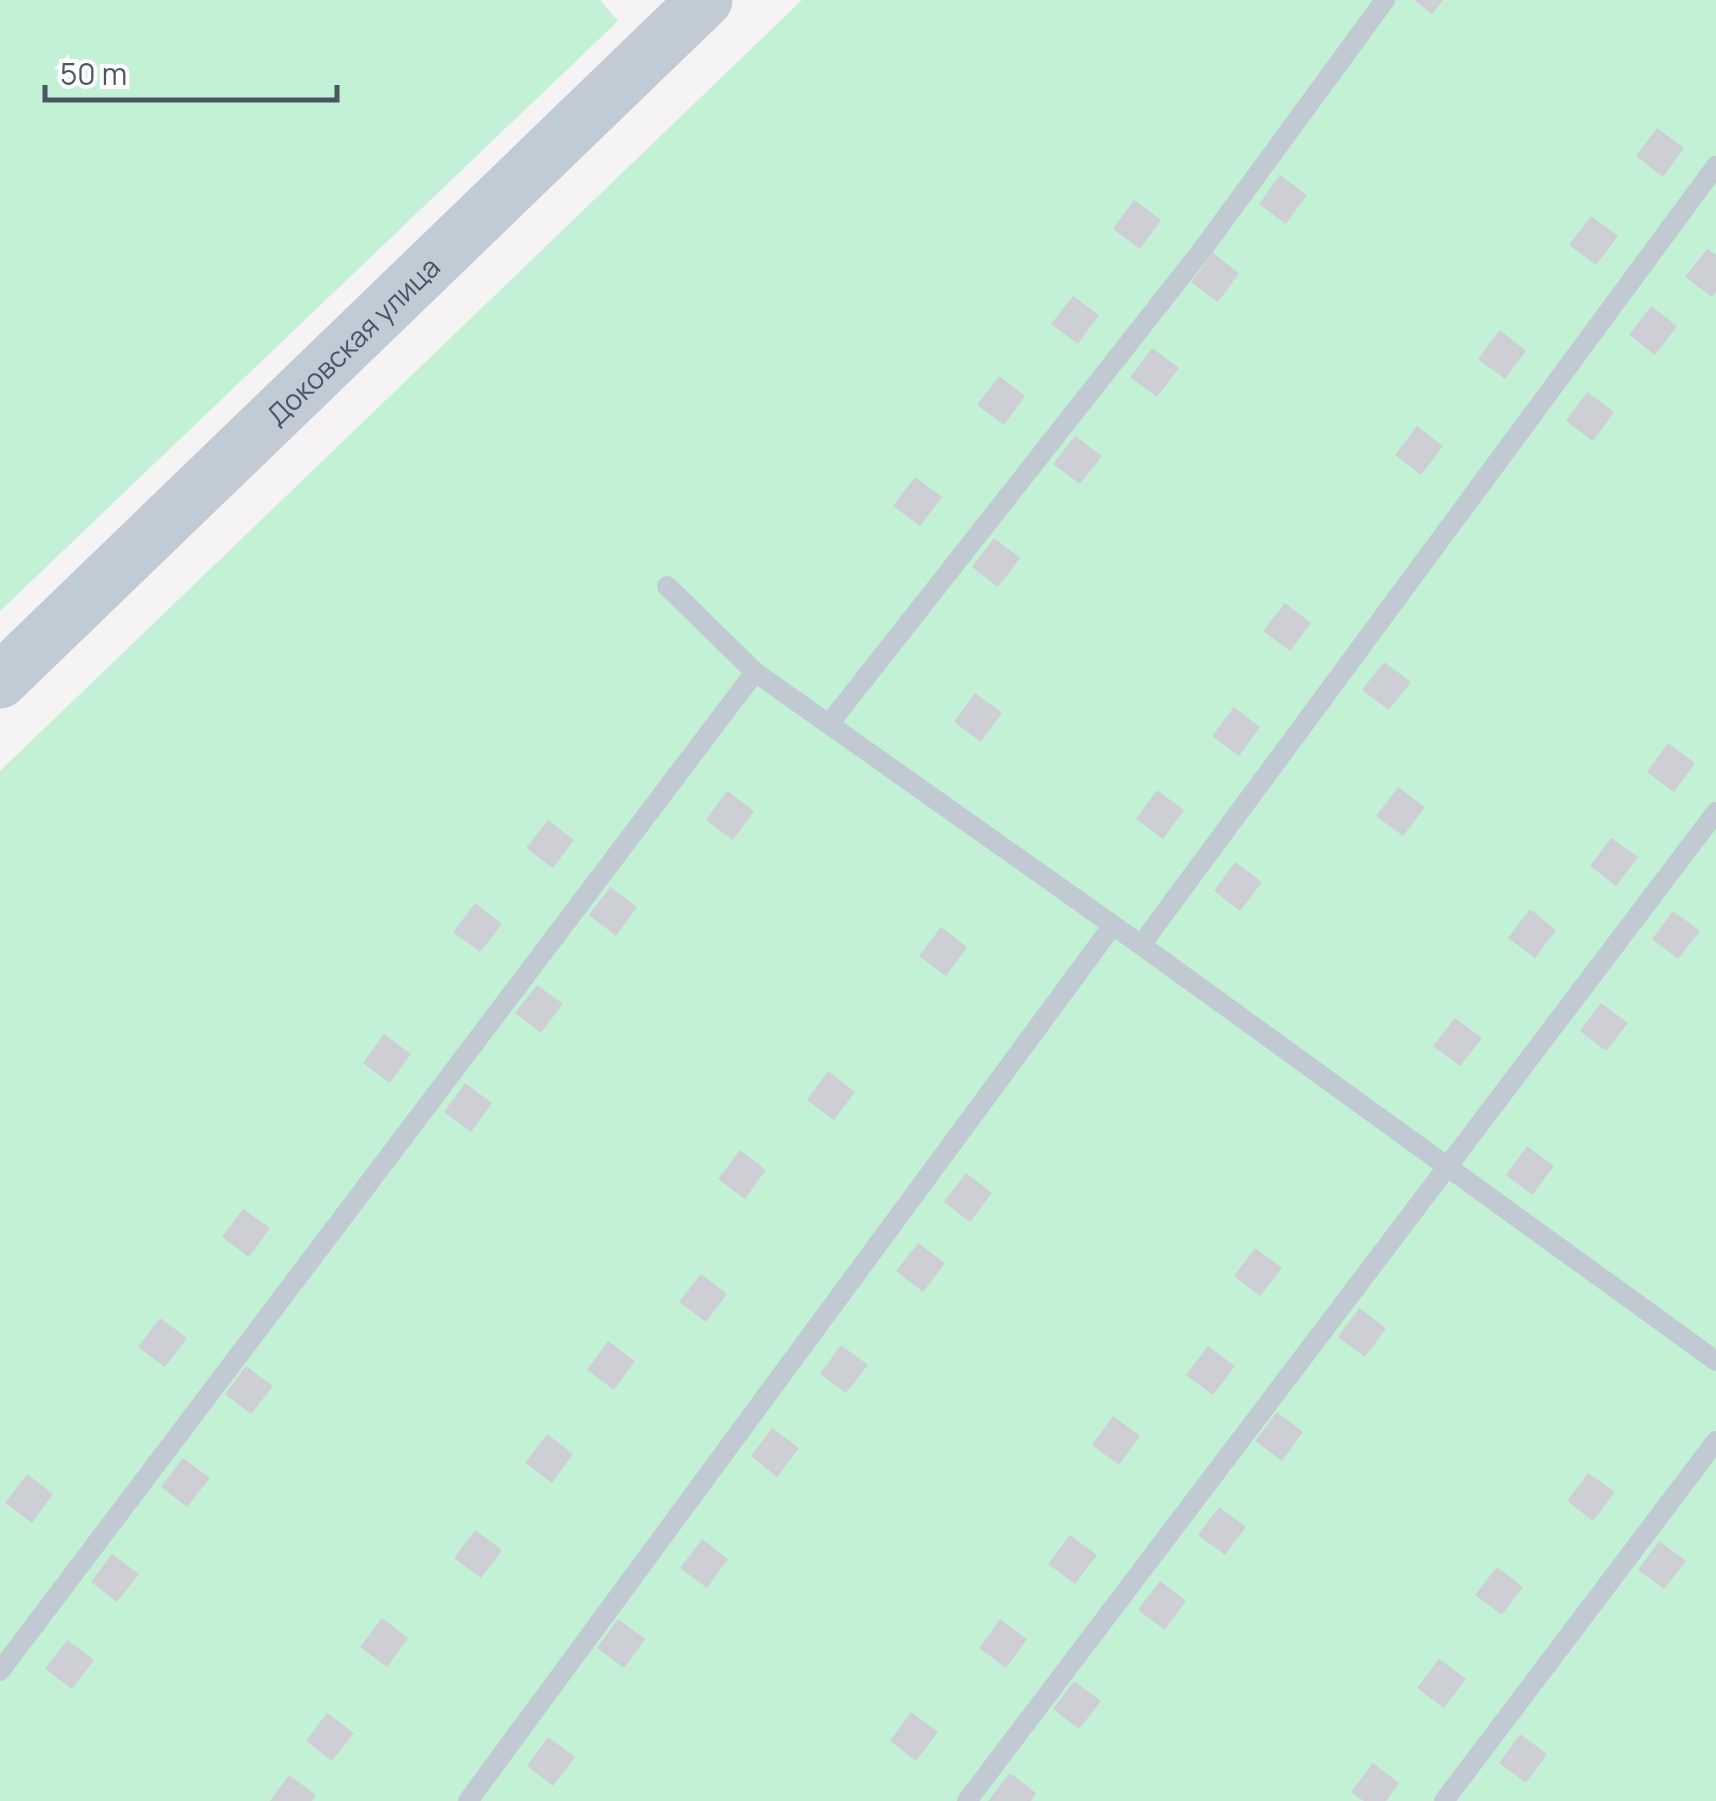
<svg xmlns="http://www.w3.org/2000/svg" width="1716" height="1801" font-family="Manrope,sans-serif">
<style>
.green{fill:#c3f1d5}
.building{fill:#cdcfd5}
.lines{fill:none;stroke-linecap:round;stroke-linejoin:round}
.lane{stroke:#c1cad2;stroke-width:20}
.secondary{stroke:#c1cbd6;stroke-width:55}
.labels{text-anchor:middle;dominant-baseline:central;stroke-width:8;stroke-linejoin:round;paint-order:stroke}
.street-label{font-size:28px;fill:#4a5661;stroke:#fff}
</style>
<rect width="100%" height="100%" fill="#f5f3f3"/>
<path class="green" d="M0,0H600L618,21L0,611Z
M802,0H1716V1801H0V771Z"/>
<path class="building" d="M1414,0H1443L1432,14Z
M1657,128L1684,148L1663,177L1636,156Z
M1280,175L1307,195L1286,224L1259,204Z
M1134,200L1161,220L1140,249L1113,229Z
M1591,216L1618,236L1596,265L1569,245Z
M1707,249L1716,255V292L1712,297L1685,277Z
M1213,253L1239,273L1218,302L1191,282Z
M1073,296L1099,315L1078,344L1051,324Z
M1651,306L1677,326L1655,355L1629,335Z
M1500,330L1526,351L1505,379L1478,359Z
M1152,348L1179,368L1157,397L1130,377Z
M999,376L1025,396L1004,425L977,405Z
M1587,392L1614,412L1593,441L1566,421Z
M1417,426L1443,446L1421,475L1395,455Z
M1075,436L1102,456L1080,484L1053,464Z
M915,477L942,497L920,526L893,506Z
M994,538L1020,558L998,587L972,567Z
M1285,603L1311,623L1290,651L1263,631Z
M1384,662L1411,682L1389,710L1362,690Z
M975,693L1002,713L981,742L954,722Z
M1234,707L1260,727L1239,756L1212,736Z
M1668,743L1695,763L1674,792L1647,772Z
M1398,787L1425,807L1403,836L1376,816Z
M1157,790L1184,810L1163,839L1136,819Z
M727,791L754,811L733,840L706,820Z
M548,820L574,840L553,868L526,848Z
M1611,838L1638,857L1616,886L1590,866Z
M1235,862L1262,882L1240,911L1214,891Z
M610,887L637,907L616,936L589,915Z
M475,903L502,924L480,952L453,932Z
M1530,909L1556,930L1535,958L1508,938Z
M1673,911L1700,931L1678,959L1652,939Z
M941,927L967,947L946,976L919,956Z
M537,985L563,1004L541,1033L515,1013Z
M1601,1003L1628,1023L1606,1051L1580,1031Z
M1455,1018L1482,1038L1460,1066L1433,1046Z
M384,1034L411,1054L390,1083L363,1063Z
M828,1071L855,1092L834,1120L807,1100Z
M465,1083L492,1103L471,1132L444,1112Z
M1527,1146L1554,1166L1532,1195L1506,1175Z
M740,1150L766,1170L745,1199L718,1179Z
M966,1173L992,1193L970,1222L944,1202Z
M243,1209L270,1228L249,1257L222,1237Z
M918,1243L945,1263L923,1292L896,1271Z
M1255,1248L1282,1268L1260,1296L1234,1276Z
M701,1274L727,1294L706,1322L679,1302Z
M1359,1308L1386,1328L1365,1357L1338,1337Z
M160,1318L187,1338L165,1367L138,1347Z
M608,1341L635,1361L614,1390L587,1370Z
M841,1345L868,1365L846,1393L820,1374Z
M1208,1346L1235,1366L1213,1395L1186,1375Z
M246,1366L273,1386L251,1414L225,1394Z
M1277,1412L1303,1432L1282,1461L1255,1441Z
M1113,1416L1140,1436L1119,1465L1092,1445Z
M772,1428L799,1448L777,1477L751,1456Z
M547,1434L573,1454L552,1483L525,1463Z
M183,1458L210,1478L187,1507L161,1487Z
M1588,1473L1615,1492L1593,1521L1567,1501Z
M27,1474L53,1494L32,1523L5,1503Z
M1219,1507L1246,1527L1225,1555L1198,1535Z
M475,1530L502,1550L481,1578L454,1558Z
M1070,1535L1097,1555L1075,1584L1048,1564Z
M702,1539L728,1559L707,1588L680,1568Z
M1659,1541L1686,1561L1664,1589L1638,1570Z
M112,1554L139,1574L117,1602L91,1582Z
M1497,1567L1523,1587L1502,1615L1475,1595Z
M1160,1581L1186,1601L1165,1630L1138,1610Z
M382,1618L408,1638L387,1667L360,1647Z
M618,1619L645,1639L624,1668L597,1648Z
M1000,1619L1027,1639L1006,1668L979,1648Z
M67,1640L94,1660L72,1689L45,1669Z
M1439,1659L1466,1679L1444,1708L1417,1688Z
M1074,1681L1101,1701L1079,1729L1053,1709Z
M911,1712L938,1732L916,1761L890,1741Z
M327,1713L354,1733L332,1761L306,1741Z
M1520,1734L1547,1754L1526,1783L1499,1763Z
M548,1737L575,1757L553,1786L527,1766Z
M1373,1763L1399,1783L1386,1801H1364L1351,1792Z
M1010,1773L1036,1793L1031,1801H988Z
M289,1775L316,1795L312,1801H270Z"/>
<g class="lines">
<path class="lane" d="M667,586L755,672L1141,945L1716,1361
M829,724L1202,250L1385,0
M1141,945L1716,166
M0,1671L755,672
M468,1801L1113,925
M967,1801L1716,812
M1444,1801L1716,1441"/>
<path class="secondary" id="s1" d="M0,681L705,0"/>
</g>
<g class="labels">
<g class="street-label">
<text stroke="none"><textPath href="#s1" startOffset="490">Доковская улица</textPath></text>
</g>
</g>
<path d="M45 85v15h292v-15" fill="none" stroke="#4a5661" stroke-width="5"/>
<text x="60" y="85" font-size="30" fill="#4a5661" stroke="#ffffff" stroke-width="8" paint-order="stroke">50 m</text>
</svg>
